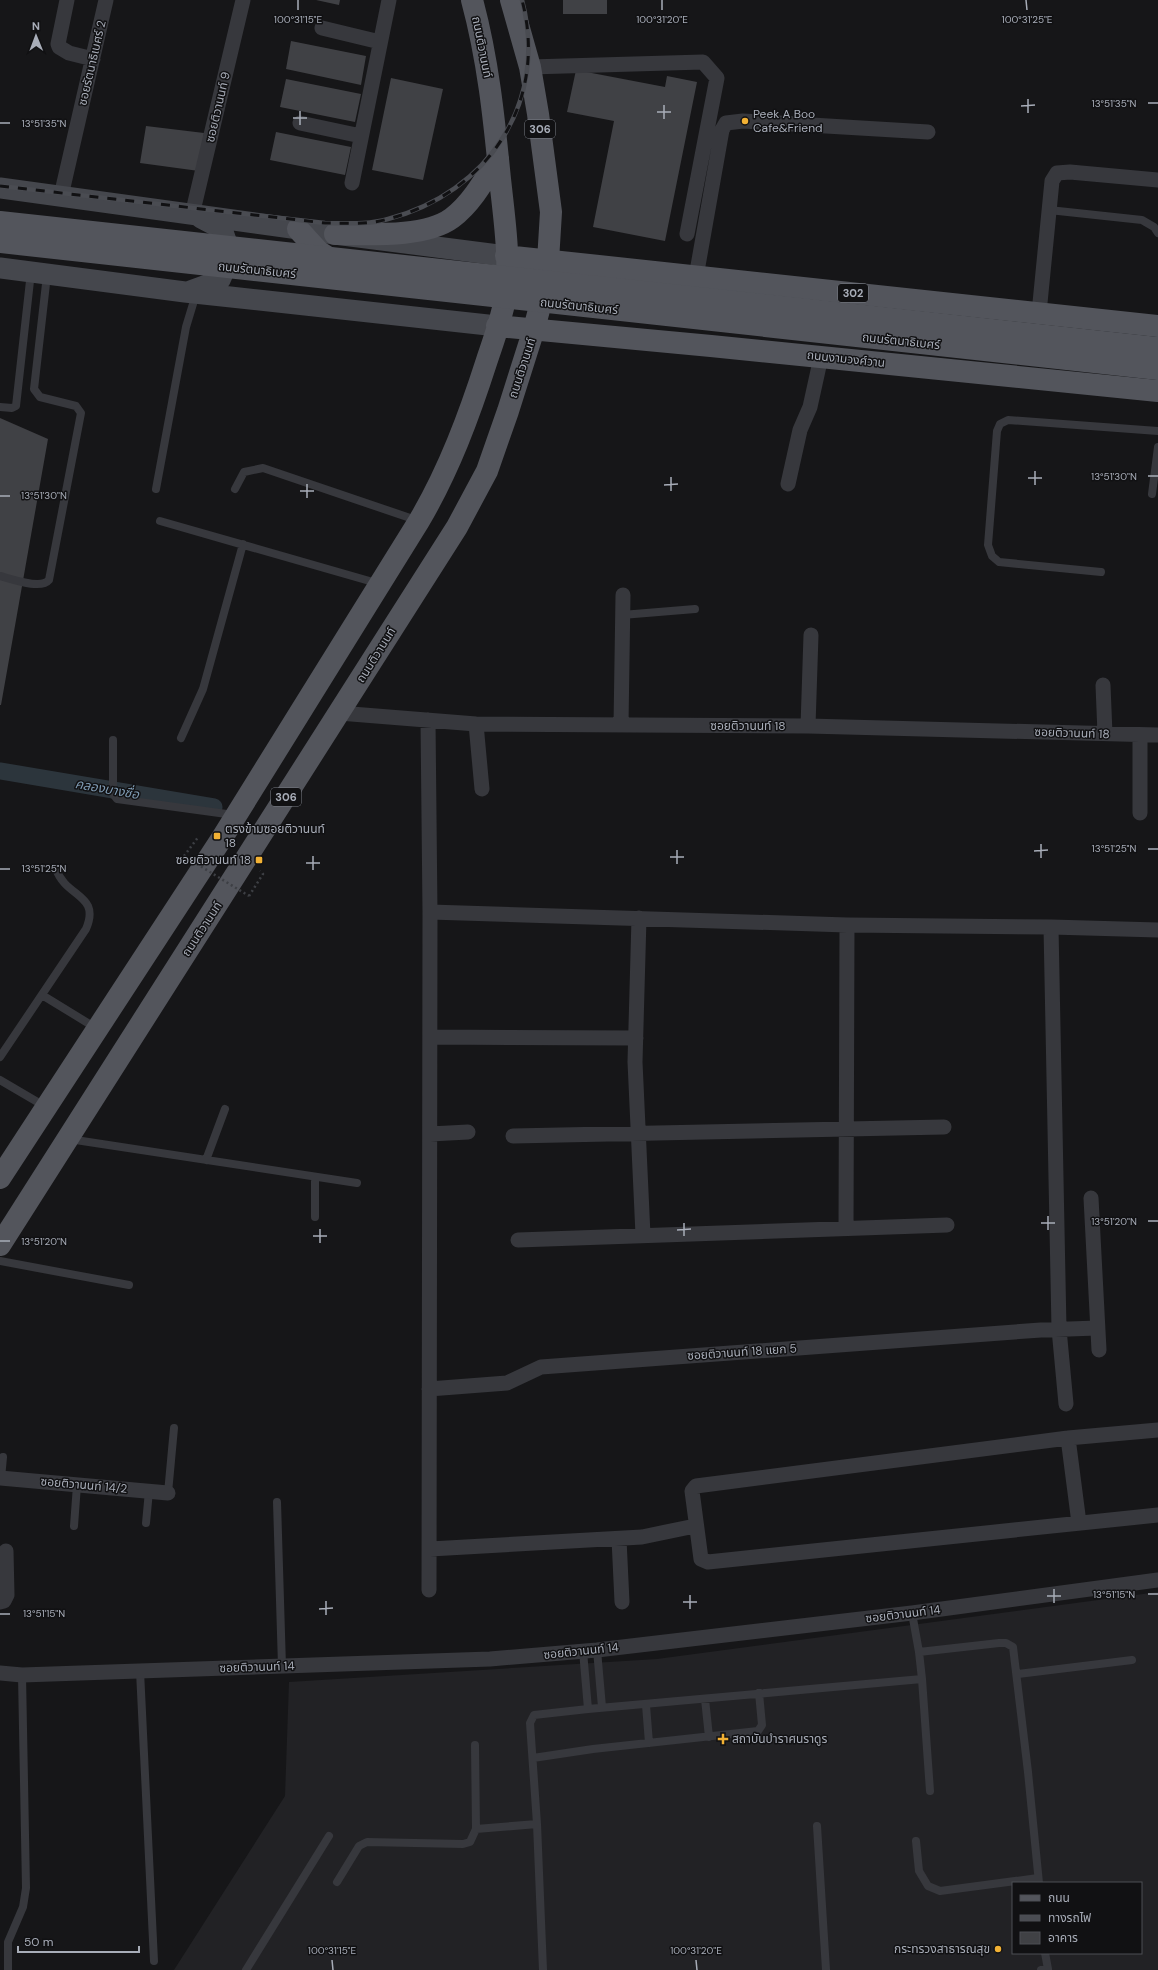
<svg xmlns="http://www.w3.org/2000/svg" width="1158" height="1970" font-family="'DM Sans','Noto Sans Thai',sans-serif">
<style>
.built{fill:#222225;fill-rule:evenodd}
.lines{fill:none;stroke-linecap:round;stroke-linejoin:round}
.canal{stroke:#2c353c;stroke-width:17}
.building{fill:#404145}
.path{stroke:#3d3f44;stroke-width:2.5;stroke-dasharray:2 3;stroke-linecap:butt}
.lane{stroke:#37383d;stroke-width:8}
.street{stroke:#37383d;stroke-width:15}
.secondary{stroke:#45474d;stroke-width:21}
.primary{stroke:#53555c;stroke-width:22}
.rail-casing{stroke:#4a4c52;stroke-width:4.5}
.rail{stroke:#111113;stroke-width:3;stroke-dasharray:9;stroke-linecap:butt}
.path-bridge{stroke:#3d3f44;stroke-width:2.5;stroke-dasharray:2 3;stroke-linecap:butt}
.primary-bridge{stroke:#53555c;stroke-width:22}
.ticks{fill:none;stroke:#a8adb8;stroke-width:1.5}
.poi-dot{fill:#f2b134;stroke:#111113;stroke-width:1.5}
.labels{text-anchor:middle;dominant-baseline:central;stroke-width:3;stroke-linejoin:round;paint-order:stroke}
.shield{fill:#111113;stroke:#7b7e86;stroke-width:1}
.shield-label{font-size:11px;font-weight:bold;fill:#a8adb8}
.street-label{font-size:12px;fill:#a8adb8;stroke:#111113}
.poi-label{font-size:12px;fill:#a8adb8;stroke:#111113;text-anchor:start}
.water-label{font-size:13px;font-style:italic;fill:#7f9bb3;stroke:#111113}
.ticks-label{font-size:10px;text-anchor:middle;fill:#a8adb8;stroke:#111113;stroke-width:3;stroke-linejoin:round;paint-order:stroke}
</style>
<rect width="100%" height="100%" fill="#161618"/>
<path class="built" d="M1158,1592V1970H174L285,1796L289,1682L657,1659ZM1013,1883H1141V1953H1013Z"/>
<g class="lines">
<path class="canal" d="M0,771L214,807"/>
</g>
<path class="building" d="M316,0H340L339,5Z
M563,0H607V14H563Z
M291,41L366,56L361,85L286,69Z
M576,70L665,87L667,76L697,82L665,241L593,227L614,121L567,112Z
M391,78L443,89L423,180L372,170Z
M286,79L361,94L355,122L280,107Z
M146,126L204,133L199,171L140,163Z
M276,132L351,147L345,175L270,160Z
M0,418L48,439L1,705H0Z"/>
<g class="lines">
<path class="path" d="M184,856L199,836
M249,896L263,874L260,871"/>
<path class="lane" d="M1049,210L1142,220L1154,227L1158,233
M0,407L12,408L16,406L31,272
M156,489L186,327L196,294
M235,489L244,472L263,468L419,521
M1152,494L1158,447
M160,521L380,584
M1101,572L999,562L992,556L988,545L997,431L1000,424L1008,420L1158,431
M0,576C12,579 41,590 49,580L81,413L76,406L40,397L34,389L47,275
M622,615L695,609
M181,738L203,689L243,544
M113,740V794L117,799L234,815
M42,995L96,1028
M0,1057L86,929C101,894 66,898 56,869
M0,1080L46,1107
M69,1139L357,1183
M206,1160L225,1109
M315,1217V1177
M0,1261L129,1285
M1,1478L3,1457
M168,1493L174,1428
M277,1502L282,1666
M146,1523L149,1491
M74,1526L77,1485
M597,1650L602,1707
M583,1651L588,1709
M919,1652L999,1643H1006L1013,1647L1028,1772L1039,1883
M140,1671L154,1961
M1018,1674L1132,1660
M922,1679L930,1791
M705,1699L709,1737
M646,1705L649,1743
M533,1758L593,1749L758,1731L762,1725L759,1693
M817,1826L826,1970
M476,1829L537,1824
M916,1841L919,1871L928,1886L940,1891L1038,1878
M337,1882L359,1846L367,1842L463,1844L470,1842L476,1829L475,1745
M8,1970V1942L23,1907L26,1888L22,1675
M246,1970L329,1836
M543,1970L537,1824L530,1723L534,1715L588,1709L922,1679L919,1652L912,1613
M1041,1970L1048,1969L1045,1953"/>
<path class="street" d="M67,0L58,44L59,47L69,53L93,59
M322,28L380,42
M530,67L703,62L717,78L687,234
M300,123L361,136
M352,183L389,0
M61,196L106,0
M192,215L243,0
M696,277L722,130L726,123L743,121L928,132
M1039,313L1052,181L1057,173L1070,172L1158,180
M788,484L800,430L810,407L821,357
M1103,685L1105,734
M339,713L476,724L808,726L1158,735
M428,720L430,912L429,1590
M476,724L482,789
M621,725L623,595
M808,726L811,635
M1140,735V813
M430,912L847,925L1051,927L1158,930
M639,918L635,1062L643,1235
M1051,927L1059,1329L1066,1404
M430,1037L636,1038
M430,1134L468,1132
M513,1136L944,1127
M1091,1198L1099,1350
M846,1228L847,925
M518,1240L947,1225
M429,1389L507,1383L541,1367L1041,1330L1097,1328
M1158,1430L1068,1438L696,1486L692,1491L701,1559L708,1562L1158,1515
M1068,1438L1079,1523
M0,1478L168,1493
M619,1539L622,1602
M430,1549L642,1537L695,1526
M0,1602L4,1601L7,1595L6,1551
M0,1673L22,1675L490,1659L597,1650L912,1613L1158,1580"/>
<path class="secondary" d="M0,188L335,234L506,256
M0,268L185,292L497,326
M190,291L220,280L231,255L222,229L201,218"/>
<path class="primary" d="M298,229L318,251L337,263
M335,234C368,234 425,238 452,218C472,203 485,179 498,158
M506,256L1158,326
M497,326L711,346L1158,391
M0,1178L222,838L419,521C449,470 469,416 487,360C494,339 503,315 506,293C510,256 504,216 500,179C494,118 488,59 472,0
M0,1245L457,527L487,471L508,411L534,329L545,287L548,261L551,212L538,114L530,67L511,0"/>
<defs>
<path id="rail" d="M0,186L325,223C345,223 368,225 388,219C488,193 549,102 522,0"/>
</defs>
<use href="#rail" class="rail-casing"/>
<use href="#rail" class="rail"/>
<path class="path-bridge" d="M184,856L249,896"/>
<path class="primary-bridge" d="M0,222L1158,348
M0,242L1158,369"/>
</g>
<path class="ticks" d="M298,0V10M662,0V10M1026,0L1027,10M1028,99V113M1148,103H1158M664,105V119M1021,106L1035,105M300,111V125M657,112H671M293,118H307M0,123H10M1035,471V485M1148,476H1158M671,477V491M1028,478H1042M307,484V498M664,485L678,484M300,491H314M0,496H10M1041,844V858M1148,849H1158M677,850V864M1034,851L1048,850M313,856V870M670,857H684M306,863H320M0,869H10M1048,1216V1230M1148,1221H1158M684,1223V1236M1041,1223H1055M320,1229V1243M677,1230L691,1229M313,1236H327M0,1241H10M1054,1589V1603M1148,1594H1158M690,1595V1609M1047,1596H1061M326,1601V1615M683,1602H697M319,1609L333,1608M0,1614H10M332,1960L333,1970M696,1960L697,1970"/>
<g class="poi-dot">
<circle cx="745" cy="121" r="4"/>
<rect x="213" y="832" width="8" height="8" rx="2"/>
<rect x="255" y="856" width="8" height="8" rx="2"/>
<path d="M721 1733h4v4h4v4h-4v4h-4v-4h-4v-4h4z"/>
<circle cx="998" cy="1949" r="4"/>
</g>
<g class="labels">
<g class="shield">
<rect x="525" y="120" width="30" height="18" rx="3"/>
<rect x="838" y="284" width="30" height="18" rx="3"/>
<rect x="271" y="788" width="30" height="18" rx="3"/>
</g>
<g class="shield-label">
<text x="540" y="129">306</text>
<text x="853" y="293">302</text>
<text x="286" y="797">306</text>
</g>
<g class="street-label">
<text transform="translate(482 47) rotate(79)">ถนนติวานนท์</text>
<text transform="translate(92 63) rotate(-77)">ซอยรัตนาธิเบศร์ 2</text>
<text transform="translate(218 107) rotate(-77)">ซอยติวานนท์ 9</text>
<text transform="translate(257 270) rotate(6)">ถนนรัตนาธิเบศร์</text>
<text transform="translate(579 306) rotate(6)">ถนนรัตนาธิเบศร์</text>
<text transform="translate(901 341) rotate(6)">ถนนรัตนาธิเบศร์</text>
<text transform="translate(846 359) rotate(6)">ถนนงามวงศ์วาน</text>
<text transform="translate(522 368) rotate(-72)">ถนนติวานนท์</text>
<text transform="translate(376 655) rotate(-58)">ถนนติวานนท์</text>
<text x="748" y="726">ซอยติวานนท์ 18</text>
<text transform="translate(1072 733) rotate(2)">ซอยติวานนท์ 18</text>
<text transform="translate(202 929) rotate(-57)">ถนนติวานนท์</text>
<text transform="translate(742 1352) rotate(-4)">ซอยติวานนท์ 18 แยก 5</text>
<text transform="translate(84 1485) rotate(5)">ซอยติวานนท์ 14/2</text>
<text transform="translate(903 1614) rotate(-7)">ซอยติวานนท์ 14</text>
<text transform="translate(581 1651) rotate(-6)">ซอยติวานนท์ 14</text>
<text transform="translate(257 1667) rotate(-2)">ซอยติวานนท์ 14</text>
</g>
<g class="poi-label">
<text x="753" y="114">Peek A Boo<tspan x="753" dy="14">Cafe&amp;Friend</tspan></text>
<text x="225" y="829">ตรงข้ามซอยติวานนท์<tspan x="225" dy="14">18</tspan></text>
<text x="251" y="860" text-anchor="end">ซอยติวานนท์ 18</text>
<text x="732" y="1739">สถาบันบำราศนราดูร</text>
<text x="990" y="1949" text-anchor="end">กระทรวงสาธารณสุข</text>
</g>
<g class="water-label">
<text transform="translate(107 789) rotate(10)">คลองบางซื่อ</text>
</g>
</g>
<g class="ticks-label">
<text x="298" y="23">100°31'15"E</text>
<text x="662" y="23">100°31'20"E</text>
<text x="1027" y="23">100°31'25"E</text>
<text x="1114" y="107">13°51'35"N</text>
<text x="44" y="127">13°51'35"N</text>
<text x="1114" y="480">13°51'30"N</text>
<text x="44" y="499">13°51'30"N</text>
<text x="1114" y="852">13°51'25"N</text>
<text x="44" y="872">13°51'25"N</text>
<text x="1114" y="1225">13°51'20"N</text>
<text x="44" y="1245">13°51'20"N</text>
<text x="1114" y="1598">13°51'15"N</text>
<text x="44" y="1617">13°51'15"N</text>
<text x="332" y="1954">100°31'15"E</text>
<text x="696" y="1954">100°31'20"E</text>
</g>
<rect x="1012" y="1882" width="130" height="72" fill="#111113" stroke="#4d4f55"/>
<rect x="1020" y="1895" width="20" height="6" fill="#53555c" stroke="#4d4f55"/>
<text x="1048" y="1902" font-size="12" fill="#a8adb8">ถนน</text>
<rect x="1020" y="1915" width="20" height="6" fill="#4a4c52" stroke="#4d4f55"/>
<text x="1048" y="1922" font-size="12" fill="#a8adb8">ทางรถไฟ</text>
<rect x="1020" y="1932" width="20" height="12" fill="#404145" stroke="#4d4f55"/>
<text x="1048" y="1942" font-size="12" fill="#a8adb8">อาคาร</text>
<g transform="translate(36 36) rotate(359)" stroke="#111113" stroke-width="3" paint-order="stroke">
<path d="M0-3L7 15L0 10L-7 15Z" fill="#a8adb8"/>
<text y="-6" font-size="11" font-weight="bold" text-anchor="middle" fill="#a8adb8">N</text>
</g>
<path d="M18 1946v6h121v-6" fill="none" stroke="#a8adb8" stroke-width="2"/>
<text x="24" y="1946" font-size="12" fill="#a8adb8" stroke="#111113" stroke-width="3" paint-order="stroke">50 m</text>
</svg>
